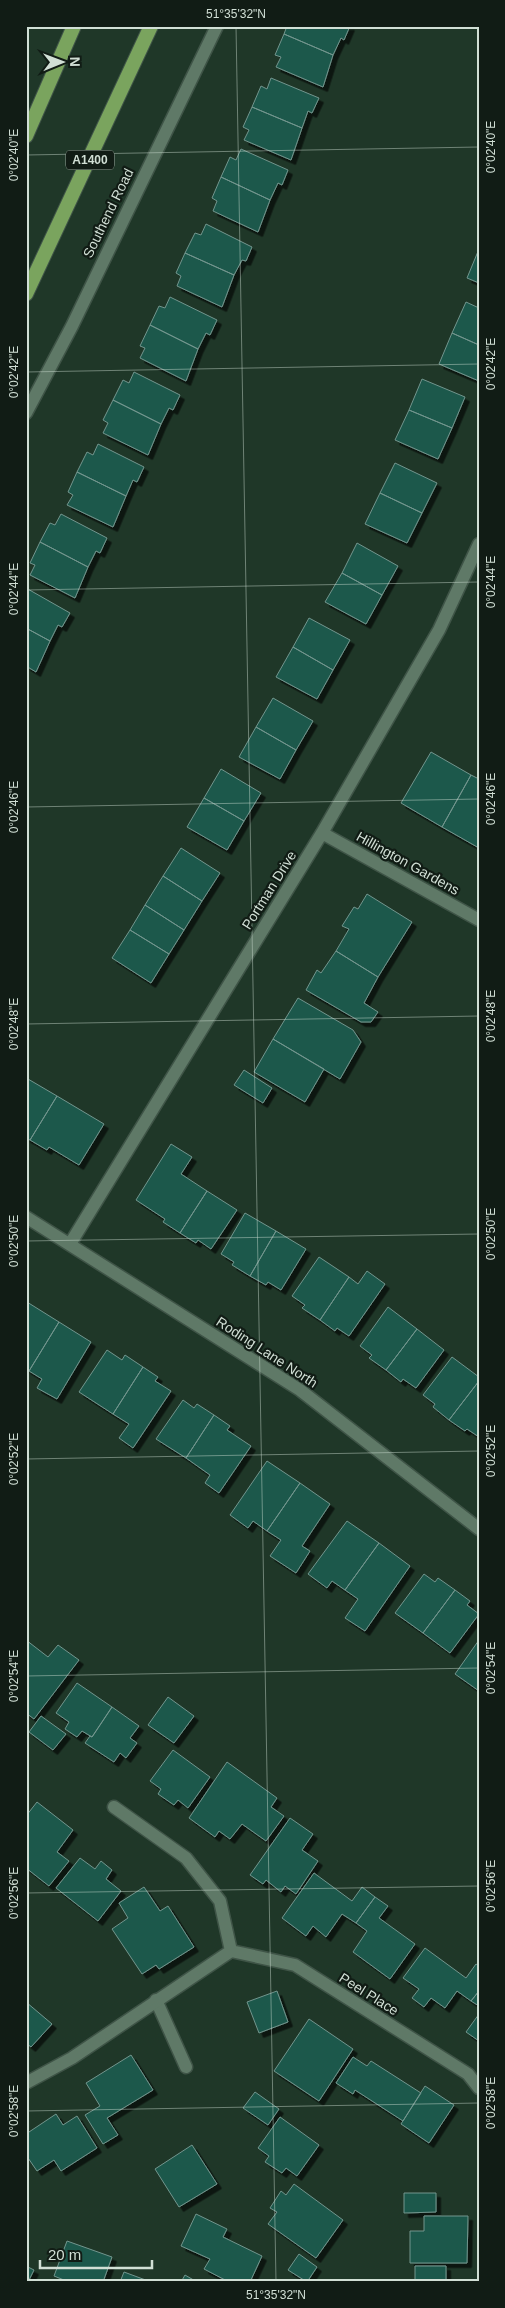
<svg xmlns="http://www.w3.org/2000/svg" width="505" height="2308" font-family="Arial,sans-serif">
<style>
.building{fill:#1c584c;stroke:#72958d;filter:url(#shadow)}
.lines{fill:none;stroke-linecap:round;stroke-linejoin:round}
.service-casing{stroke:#3f5447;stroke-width:15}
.minor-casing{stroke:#3f5447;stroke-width:15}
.tertiary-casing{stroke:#3f5447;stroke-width:15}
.trunk-casing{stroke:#3f5447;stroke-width:16}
.service{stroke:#5f7967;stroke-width:12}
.minor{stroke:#5f7967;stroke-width:12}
.tertiary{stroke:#5f7967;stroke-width:12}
.trunk{stroke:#7aa45e;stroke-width:14}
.ticks{fill:none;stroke:#d1dfd5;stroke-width:1;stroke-opacity:0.45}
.labels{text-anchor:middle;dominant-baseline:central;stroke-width:4.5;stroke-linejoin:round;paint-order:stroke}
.shield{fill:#111c15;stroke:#97a49b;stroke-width:1}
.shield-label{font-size:12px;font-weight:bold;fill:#d1dfd5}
.street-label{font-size:14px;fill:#d1dfd5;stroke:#111c15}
.neatline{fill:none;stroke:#d1dfd5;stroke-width:2}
.ticks-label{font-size:12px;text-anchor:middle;fill:#d1dfd5}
</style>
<defs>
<filter id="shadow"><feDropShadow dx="4.5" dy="4.5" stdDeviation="0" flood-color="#0009"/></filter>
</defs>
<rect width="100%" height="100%" fill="#1f3728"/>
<path class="building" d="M287,26H350L344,40L341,38L333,55L284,34Z
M284,34L333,55L323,87L276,67L281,57L275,55Z
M271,78L319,98L312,113L308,111L302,128L252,107L261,86L267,89Z
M252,107L302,128L291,160L244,140L249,130L243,127Z
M241,149L288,170L282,185L278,183L270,200L221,177L230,157L236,160Z
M221,177L270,200L258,232L213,211L217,201L212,198Z
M206,224L252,247L246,261L242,260L234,275L185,253L195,233L201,235Z
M479,249V283L467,278Z
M185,253L234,275L222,307L177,286L181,276L176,273Z
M170,297L217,320L210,335L206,333L198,349L150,325L159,306L165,308Z
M466,302L479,308V345L452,333Z
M150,325L198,349L186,381L140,358L145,348L140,346Z
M452,333L479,345V381L439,364Z
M134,372L180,395L173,410L169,408L161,424L113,400L123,380L129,383Z
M422,379L465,397L452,428L409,410Z
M113,400L161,424L148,455L103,433L108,423L103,420Z
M409,410L452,428L438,459L395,440Z
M98,444L144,467L137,482L133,480L126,496L77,472L87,452L93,455Z
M395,463L437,483L422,513L380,493Z
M77,472L126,496L113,527L67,505L73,495L68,492Z
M380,493L422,513L407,543L365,524Z
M61,514L107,538L100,553L96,551L88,567L40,542L50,523L55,525Z
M40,542L88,567L75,598L30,575L35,565L30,563Z
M357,543L398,566L382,595L342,573Z
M342,573L382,595L366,624L325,602Z
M26,588L70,613L62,627L58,625L50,641L26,628Z
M309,618L350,640L333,670L293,647Z
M26,628L50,641L36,672L26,666Z
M293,647L333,670L317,699L276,677Z
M273,698L313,721L296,750L256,727Z
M256,727L296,750L280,779L239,757Z
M431,752L471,775L442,827L401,803Z
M221,769L261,793L244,821L204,798Z
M471,775L479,779V848L442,827Z
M204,798L244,821L227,850L187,827Z
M181,848L220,873L202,901L163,876Z
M163,876L202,901L184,930L145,905Z
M367,894L412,922L378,977L336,951L349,929L342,926L354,907L358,909Z
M145,905L184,930L169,954L130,930Z
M130,930L169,954L151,983L112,958Z
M336,951L378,977L364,1003L378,1012L371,1022H361L306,990L317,970L321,973Z
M298,998L353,1030L361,1042L340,1079L273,1039Z
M273,1039L324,1069L305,1102L254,1072Z
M244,1070L272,1088L263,1103L234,1085Z
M28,1079L57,1096L30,1140L26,1138V1082Z
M57,1096L104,1124L79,1165L49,1147L47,1150L30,1140Z
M171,1144L192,1157L181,1174L207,1191L180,1233L163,1222L165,1219L136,1200Z
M207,1191L237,1210L211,1249L198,1240L196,1243L180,1233Z
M245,1213L276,1231L250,1276L232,1265L234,1262L221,1254Z
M276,1231L306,1249L281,1290L268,1282L266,1285L250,1276Z
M319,1257L349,1277L320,1320L302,1308L305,1305L292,1296Z
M367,1271L385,1284L349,1336L337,1328L335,1331L320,1320L349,1277L358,1284Z
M27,1302L59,1322L29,1371L26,1369Z
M388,1307L417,1329L386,1370L369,1358L372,1355L360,1346Z
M59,1322L91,1342L57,1399L37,1388L42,1379L29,1371Z
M417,1329L444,1350L416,1388L403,1379L401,1382L386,1370Z
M107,1350L122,1360L125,1355L143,1367L113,1414L79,1392Z
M452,1357L479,1377V1381L449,1420L433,1407L435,1404L423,1395Z
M143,1367L158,1377L155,1381L171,1391L133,1448L119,1438L129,1424L113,1414Z
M479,1381V1437L467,1429L465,1431L449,1420Z
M183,1400L194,1408L197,1404L214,1415L186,1458L156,1439Z
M214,1415L230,1426L227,1430L251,1446L219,1493L205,1483L210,1475L186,1458Z
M267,1461L300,1483L267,1531L253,1521L248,1528L230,1515Z
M300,1483L330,1504L302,1546L310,1551L296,1573L270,1556L281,1540L267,1531Z
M347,1521L379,1543L345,1590L332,1581L327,1588L308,1574Z
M379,1543L410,1566L365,1631L345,1618L358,1599L345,1590Z
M424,1574L435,1582L438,1578L455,1590L423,1633L395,1613Z
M455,1590L470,1601L467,1605L479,1614L450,1653L423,1633Z
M26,1640L48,1657L58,1645L79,1660L34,1719L26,1713Z
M479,1640V1691L455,1674Z
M77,1683L112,1707L92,1737L82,1731L77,1737L65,1729L69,1722L56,1713Z
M168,1697L194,1716L174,1743L148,1725Z
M112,1707L139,1726L130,1738L137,1743L126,1758L120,1753L114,1762L85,1743L90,1736L92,1737Z
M41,1716L66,1734L53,1750L29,1732Z
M173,1750L210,1777L188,1808L178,1800L174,1805L158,1794L161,1789L150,1781Z
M227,1762L277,1798L271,1807L284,1816L266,1841L242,1824L230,1839L219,1831L215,1837L189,1818Z
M37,1802L73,1830L57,1852L69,1861L49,1886L26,1868V1816Z
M290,1818L313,1834L302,1850L318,1861L296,1894L285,1886L281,1892L266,1880L263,1884L250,1875Z
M80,1858L95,1869L101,1861L112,1870L106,1879L121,1891L98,1921L56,1888Z
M314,1873L352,1901L362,1887L375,1897L356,1923L342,1914L326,1937L313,1926L306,1936L282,1918Z
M144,1887L160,1911L168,1906L194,1947L159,1969L156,1965L142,1974L112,1929L128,1918L119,1903Z
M375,1897L388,1906L379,1918L415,1944L390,1979L353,1952L367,1931L356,1923Z
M425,1948L466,1978L476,1964L479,1966V1991L471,2001L457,1991L445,2008L431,1998L424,2007L412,1998L419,1989L403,1978Z
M277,1991L288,2022L259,2033L247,2002Z
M479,1991V2006L471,2001Z
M26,2002L52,2024L31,2047L26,2043Z
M479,2014V2041L466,2032Z
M309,2019L353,2049L319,2101L274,2071Z
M131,2055L153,2090L107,2118L118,2135L103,2144L85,2115L100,2106L86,2083Z
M353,2057L367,2066L371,2061L421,2093L403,2121L355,2090L353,2094L336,2083Z
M425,2086L454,2105L429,2143L401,2124Z
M255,2092L279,2109L268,2125L243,2108Z
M56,2114L63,2125L77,2116L97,2148L61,2171L54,2160L37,2171L26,2155V2134Z
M280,2117L319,2145L297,2176L286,2168L282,2173L265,2162L269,2156L258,2148Z
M192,2145L217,2184L179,2207L155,2169Z
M294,2184L343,2220L316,2258L268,2224L277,2212L270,2208L281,2191L286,2195Z
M404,2193H436V2212L404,2213Z
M196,2214L227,2229L223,2237L262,2256L250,2282H229L204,2269L210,2259L181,2246Z
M424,2216H468L467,2263H410V2231H424Z
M67,2241L112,2257L103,2282H69L54,2276Z
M299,2254L317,2267L307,2282L288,2270Z
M26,2266L34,2270L28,2282H26Z
M415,2266H446V2282H415Z
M124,2272L151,2282H120Z
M185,2275L197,2282H181Z"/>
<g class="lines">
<defs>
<path id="service" d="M156,2000L186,2067"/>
<path id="minor" d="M26,413L72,326L217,26
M322,833L479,920
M70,1244L322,833L439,630L479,544
M114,1807L186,1858L220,1901L231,1951L295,1965L468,2074L479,2088
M26,2083L72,2058L231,1951"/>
<path id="tertiary" d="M26,1217L300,1390L479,1529"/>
<path id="trunk" d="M26,136L74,26
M26,294L151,26"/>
</defs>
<use href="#service" class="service-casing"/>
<use href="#minor" class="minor-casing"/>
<use href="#tertiary" class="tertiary-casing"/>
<use href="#trunk" class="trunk-casing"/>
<use href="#service" class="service"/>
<use href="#minor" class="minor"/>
<use href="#tertiary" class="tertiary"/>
<use href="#trunk" class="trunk"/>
</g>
<path class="ticks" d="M236,26L276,2282M26,155L479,147M26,372L479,364M26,590L479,582M26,807L479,799M26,1024L479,1016M26,1241L479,1234M26,1459L479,1451M26,1676L479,1668M26,1893L479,1886M26,2111L479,2103"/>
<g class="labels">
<rect class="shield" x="66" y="150.5" width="48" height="19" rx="4"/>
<g class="shield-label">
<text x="90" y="160">A1400</text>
</g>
<g class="street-label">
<text transform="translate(108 213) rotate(-64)">Southend Road</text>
<text transform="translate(408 863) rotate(29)">Hillington Gardens</text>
<text transform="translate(269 890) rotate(-58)">Portman Drive</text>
<text transform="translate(267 1352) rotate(33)">Roding Lane North</text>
<text transform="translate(369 1994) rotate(32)">Peel Place</text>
</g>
</g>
<rect width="505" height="2308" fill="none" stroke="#111c15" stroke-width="55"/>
<g transform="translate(62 62) rotate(89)" stroke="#111c15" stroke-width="4" paint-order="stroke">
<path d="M0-4L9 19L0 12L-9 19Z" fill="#d1dfd5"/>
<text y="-8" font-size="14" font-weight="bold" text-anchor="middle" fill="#d1dfd5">N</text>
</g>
<path d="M40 2260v8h112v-8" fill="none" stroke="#d1dfd5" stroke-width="2.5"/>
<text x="48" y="2260" font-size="15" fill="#d1dfd5" stroke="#111c15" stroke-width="4" paint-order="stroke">20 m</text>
<rect x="28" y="28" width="450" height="2252" class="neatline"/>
<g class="ticks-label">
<text x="236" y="18">51°35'32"N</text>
<text transform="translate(491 147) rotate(-90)" y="4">0°02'40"E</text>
<text transform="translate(14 155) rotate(-90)" y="4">0°02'40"E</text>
<text transform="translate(491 364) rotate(-90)" y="4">0°02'42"E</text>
<text transform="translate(14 372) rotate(-90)" y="4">0°02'42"E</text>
<text transform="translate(491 582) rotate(-90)" y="4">0°02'44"E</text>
<text transform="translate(14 589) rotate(-90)" y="4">0°02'44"E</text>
<text transform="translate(491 799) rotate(-90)" y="4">0°02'46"E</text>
<text transform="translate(14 807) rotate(-90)" y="4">0°02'46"E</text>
<text transform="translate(491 1016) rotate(-90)" y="4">0°02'48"E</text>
<text transform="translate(14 1024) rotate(-90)" y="4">0°02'48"E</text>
<text transform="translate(491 1234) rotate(-90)" y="4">0°02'50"E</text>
<text transform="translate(14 1241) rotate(-90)" y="4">0°02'50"E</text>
<text transform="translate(491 1451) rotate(-90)" y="4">0°02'52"E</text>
<text transform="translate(14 1459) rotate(-90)" y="4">0°02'52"E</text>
<text transform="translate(491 1668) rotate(-90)" y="4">0°02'54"E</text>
<text transform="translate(14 1676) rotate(-90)" y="4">0°02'54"E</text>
<text transform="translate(491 1886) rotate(-90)" y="4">0°02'56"E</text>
<text transform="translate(14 1893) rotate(-90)" y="4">0°02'56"E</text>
<text transform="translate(491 2103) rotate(-90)" y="4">0°02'58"E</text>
<text transform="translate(14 2111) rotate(-90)" y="4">0°02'58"E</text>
<text x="276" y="2299">51°35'32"N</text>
</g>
</svg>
